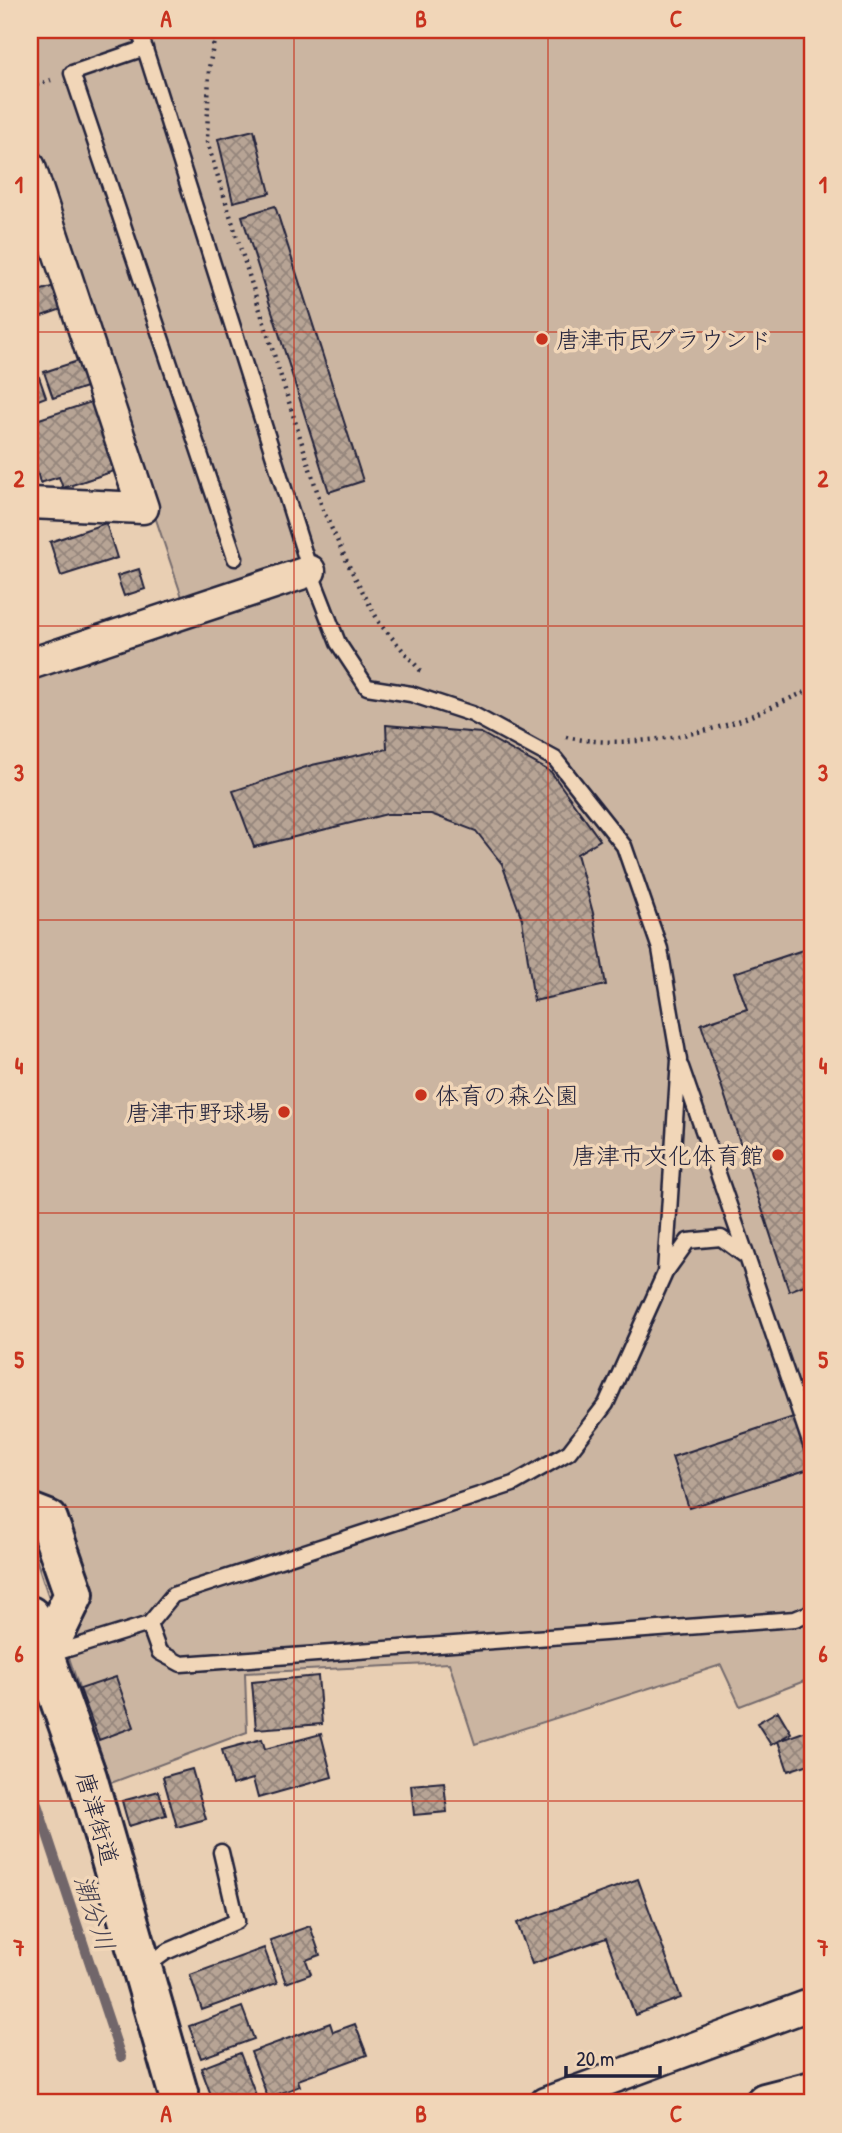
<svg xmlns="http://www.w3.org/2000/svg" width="842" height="2133" font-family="'Patrick Hand','Klee One',sans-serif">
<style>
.pitch{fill:#cbb5a1;stroke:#766c6e;stroke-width:2}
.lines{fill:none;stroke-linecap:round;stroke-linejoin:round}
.stream{stroke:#71666a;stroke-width:10}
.building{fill:url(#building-cross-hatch);stroke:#22223b;stroke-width:2}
.lane-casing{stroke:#22223b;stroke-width:19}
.street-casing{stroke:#22223b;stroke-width:35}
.secondary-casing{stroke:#22223b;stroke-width:44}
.highway-casing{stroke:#22223b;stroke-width:44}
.path{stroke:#22223b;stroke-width:4.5;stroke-dasharray:2 5;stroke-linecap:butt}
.lane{stroke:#f1d6b8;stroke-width:14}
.street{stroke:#f1d6b8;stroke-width:30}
.secondary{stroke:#f1d6b8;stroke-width:38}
.highway{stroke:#f1d6b8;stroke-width:38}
.grid{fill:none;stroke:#c8321e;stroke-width:2;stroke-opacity:0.55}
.poi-dot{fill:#c8321e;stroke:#f1d6b8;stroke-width:2.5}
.labels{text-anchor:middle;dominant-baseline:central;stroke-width:7;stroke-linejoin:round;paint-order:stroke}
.poi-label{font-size:24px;fill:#22223b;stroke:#f1d6b8;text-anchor:start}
.street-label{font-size:24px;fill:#22223b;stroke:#f1d6b8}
.water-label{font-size:26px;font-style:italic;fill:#494453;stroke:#f1d6b8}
.neatline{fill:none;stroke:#c8321e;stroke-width:2.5}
.grid-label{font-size:23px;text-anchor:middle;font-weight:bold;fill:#c8321e}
</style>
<defs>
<pattern id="building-cross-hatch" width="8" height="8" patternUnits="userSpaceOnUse" patternTransform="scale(1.75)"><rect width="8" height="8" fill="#b7a495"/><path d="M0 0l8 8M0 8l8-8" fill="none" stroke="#94857b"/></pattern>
</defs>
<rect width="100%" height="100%" fill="#e9cfb3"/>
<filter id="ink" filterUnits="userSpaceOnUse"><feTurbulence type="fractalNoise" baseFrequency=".0143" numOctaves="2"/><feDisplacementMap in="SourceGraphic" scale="14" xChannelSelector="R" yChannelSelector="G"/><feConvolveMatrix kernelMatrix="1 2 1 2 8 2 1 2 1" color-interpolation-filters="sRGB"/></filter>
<g filter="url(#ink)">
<path class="pitch" d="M30,30H812V1678L740,1706L721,1665L475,1744L449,1663L245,1673L247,1732L111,1783L30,1541V649L183,600L30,143Z"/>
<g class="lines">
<path class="stream" d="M30,1783L121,2057"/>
</g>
<path class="building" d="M254,130L270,193L233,202L218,139Z
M275,206L363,481L329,492L242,216Z
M57,285L65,308L30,320V294Z
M87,358L95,384L53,398L44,372Z
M39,377L46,397L30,403V380Z
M94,401L117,470L63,488L59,477L40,483L36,468L30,470V422Z
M106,523L117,558L61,576L50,542Z
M139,569L145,589L124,596L117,576Z
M386,725L481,733L551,772L600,840L577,854L593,913L606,985L534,1001L522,919L502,864L476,831L431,814H387L254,847L233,791L312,765L387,749Z
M812,947V1310L804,1285L789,1291L701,1024L747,1009L734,973Z
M812,1411V1468L689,1508L672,1457Z
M318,1676L322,1724L256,1729L252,1682Z
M116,1677L134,1727L99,1740L80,1689Z
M778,1711L791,1733L771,1745L757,1723Z
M812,1729V1763L788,1771L778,1741Z
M321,1734L332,1777L258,1798L253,1779L232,1785L222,1750L262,1739L265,1749Z
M192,1769L206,1819L177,1827L163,1777Z
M444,1782L447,1812L414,1815L411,1785Z
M159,1791L166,1815L129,1826L122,1801Z
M638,1879L681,1998L635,2015L606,1938L532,1964L517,1923Z
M310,1926L320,1955L306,1960L311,1974L286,1983L270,1940Z
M264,1948L277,1983L202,2010L190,1975Z
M242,2007L254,2039L201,2058L189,2026Z
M330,2023L333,2032L355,2024L367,2055L298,2080L300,2086L268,2098L251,2052Z
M240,2053L259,2103H214L201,2068Z
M120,2095L123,2103H97Z"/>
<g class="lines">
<defs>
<path id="lane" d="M139,30L310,571L338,643L367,687L411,694L472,714L555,759L624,846L660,949L679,1060L665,1273
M145,48L72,73L235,558
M681,1067L747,1257
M812,1448L747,1257L721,1238L688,1241L665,1273L606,1404L569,1452L513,1484L173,1595L149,1624L159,1652L181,1664L795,1619L812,1612
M52,1654L149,1624
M145,1967L166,1952L237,1921L221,1852"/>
<path id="street" d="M30,167L143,508L30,503
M30,664L310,571
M545,2103L812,2004"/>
<path id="secondary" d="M30,1513L48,1520L74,1594L44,1656
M30,1616L87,1777L181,2103"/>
<path id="highway" d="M765,2103L812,2091"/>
</defs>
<use href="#lane" class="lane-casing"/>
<use href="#street" class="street-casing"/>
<use href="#secondary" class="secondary-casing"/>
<use href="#highway" class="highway-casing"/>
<path class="path" d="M216,30L209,68L207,142L323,510L350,568L380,624L420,670L424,672
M30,87L51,80
M566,737C613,747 669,740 715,728C745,721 776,704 805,692L812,687"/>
<use href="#lane" class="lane"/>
<use href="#street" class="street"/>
<use href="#secondary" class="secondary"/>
<use href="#highway" class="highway"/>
</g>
</g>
<path class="grid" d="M294,30V2103M548,30V2103M30,332H812M30,626H812M30,920H812M30,1213H812M30,1507H812M30,1801H812"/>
<g class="poi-dot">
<circle cx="542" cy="339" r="7"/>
<circle cx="421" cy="1095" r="7"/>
<circle cx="284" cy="1112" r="7"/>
<circle cx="778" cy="1155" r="7"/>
</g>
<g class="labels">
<g class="poi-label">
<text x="556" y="339">唐津市民グラウンド</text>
<text x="435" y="1095">体育の森公園</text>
<text x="270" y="1112" text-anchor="end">唐津市野球場</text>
<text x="764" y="1155" text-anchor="end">唐津市文化体育館</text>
</g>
<g class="street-label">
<text transform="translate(98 1818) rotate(74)">唐津街道</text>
</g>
<g class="water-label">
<text transform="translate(95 1913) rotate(72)">潮分川</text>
</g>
</g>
<rect width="842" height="2133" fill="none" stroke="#f1d6b8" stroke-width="77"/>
<path d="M566 2066v10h94v-10" fill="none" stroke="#22223b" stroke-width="3.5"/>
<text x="576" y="2066" font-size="21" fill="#22223b" stroke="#f1d6b8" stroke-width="5" paint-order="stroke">20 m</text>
<rect x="38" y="38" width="766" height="2056" class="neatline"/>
<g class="grid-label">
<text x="166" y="27">A</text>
<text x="421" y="27">B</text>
<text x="676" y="27">C</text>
<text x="19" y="193">1</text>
<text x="823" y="193">1</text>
<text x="19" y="487">2</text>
<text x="823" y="487">2</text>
<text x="19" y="781">3</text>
<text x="823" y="781">3</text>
<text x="19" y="1074">4</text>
<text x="823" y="1074">4</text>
<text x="19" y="1368">5</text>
<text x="823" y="1368">5</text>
<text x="19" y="1662">6</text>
<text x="823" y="1662">6</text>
<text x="19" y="1956">7</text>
<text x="823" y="1956">7</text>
<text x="166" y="2122">A</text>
<text x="421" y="2122">B</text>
<text x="676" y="2122">C</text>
</g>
</svg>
